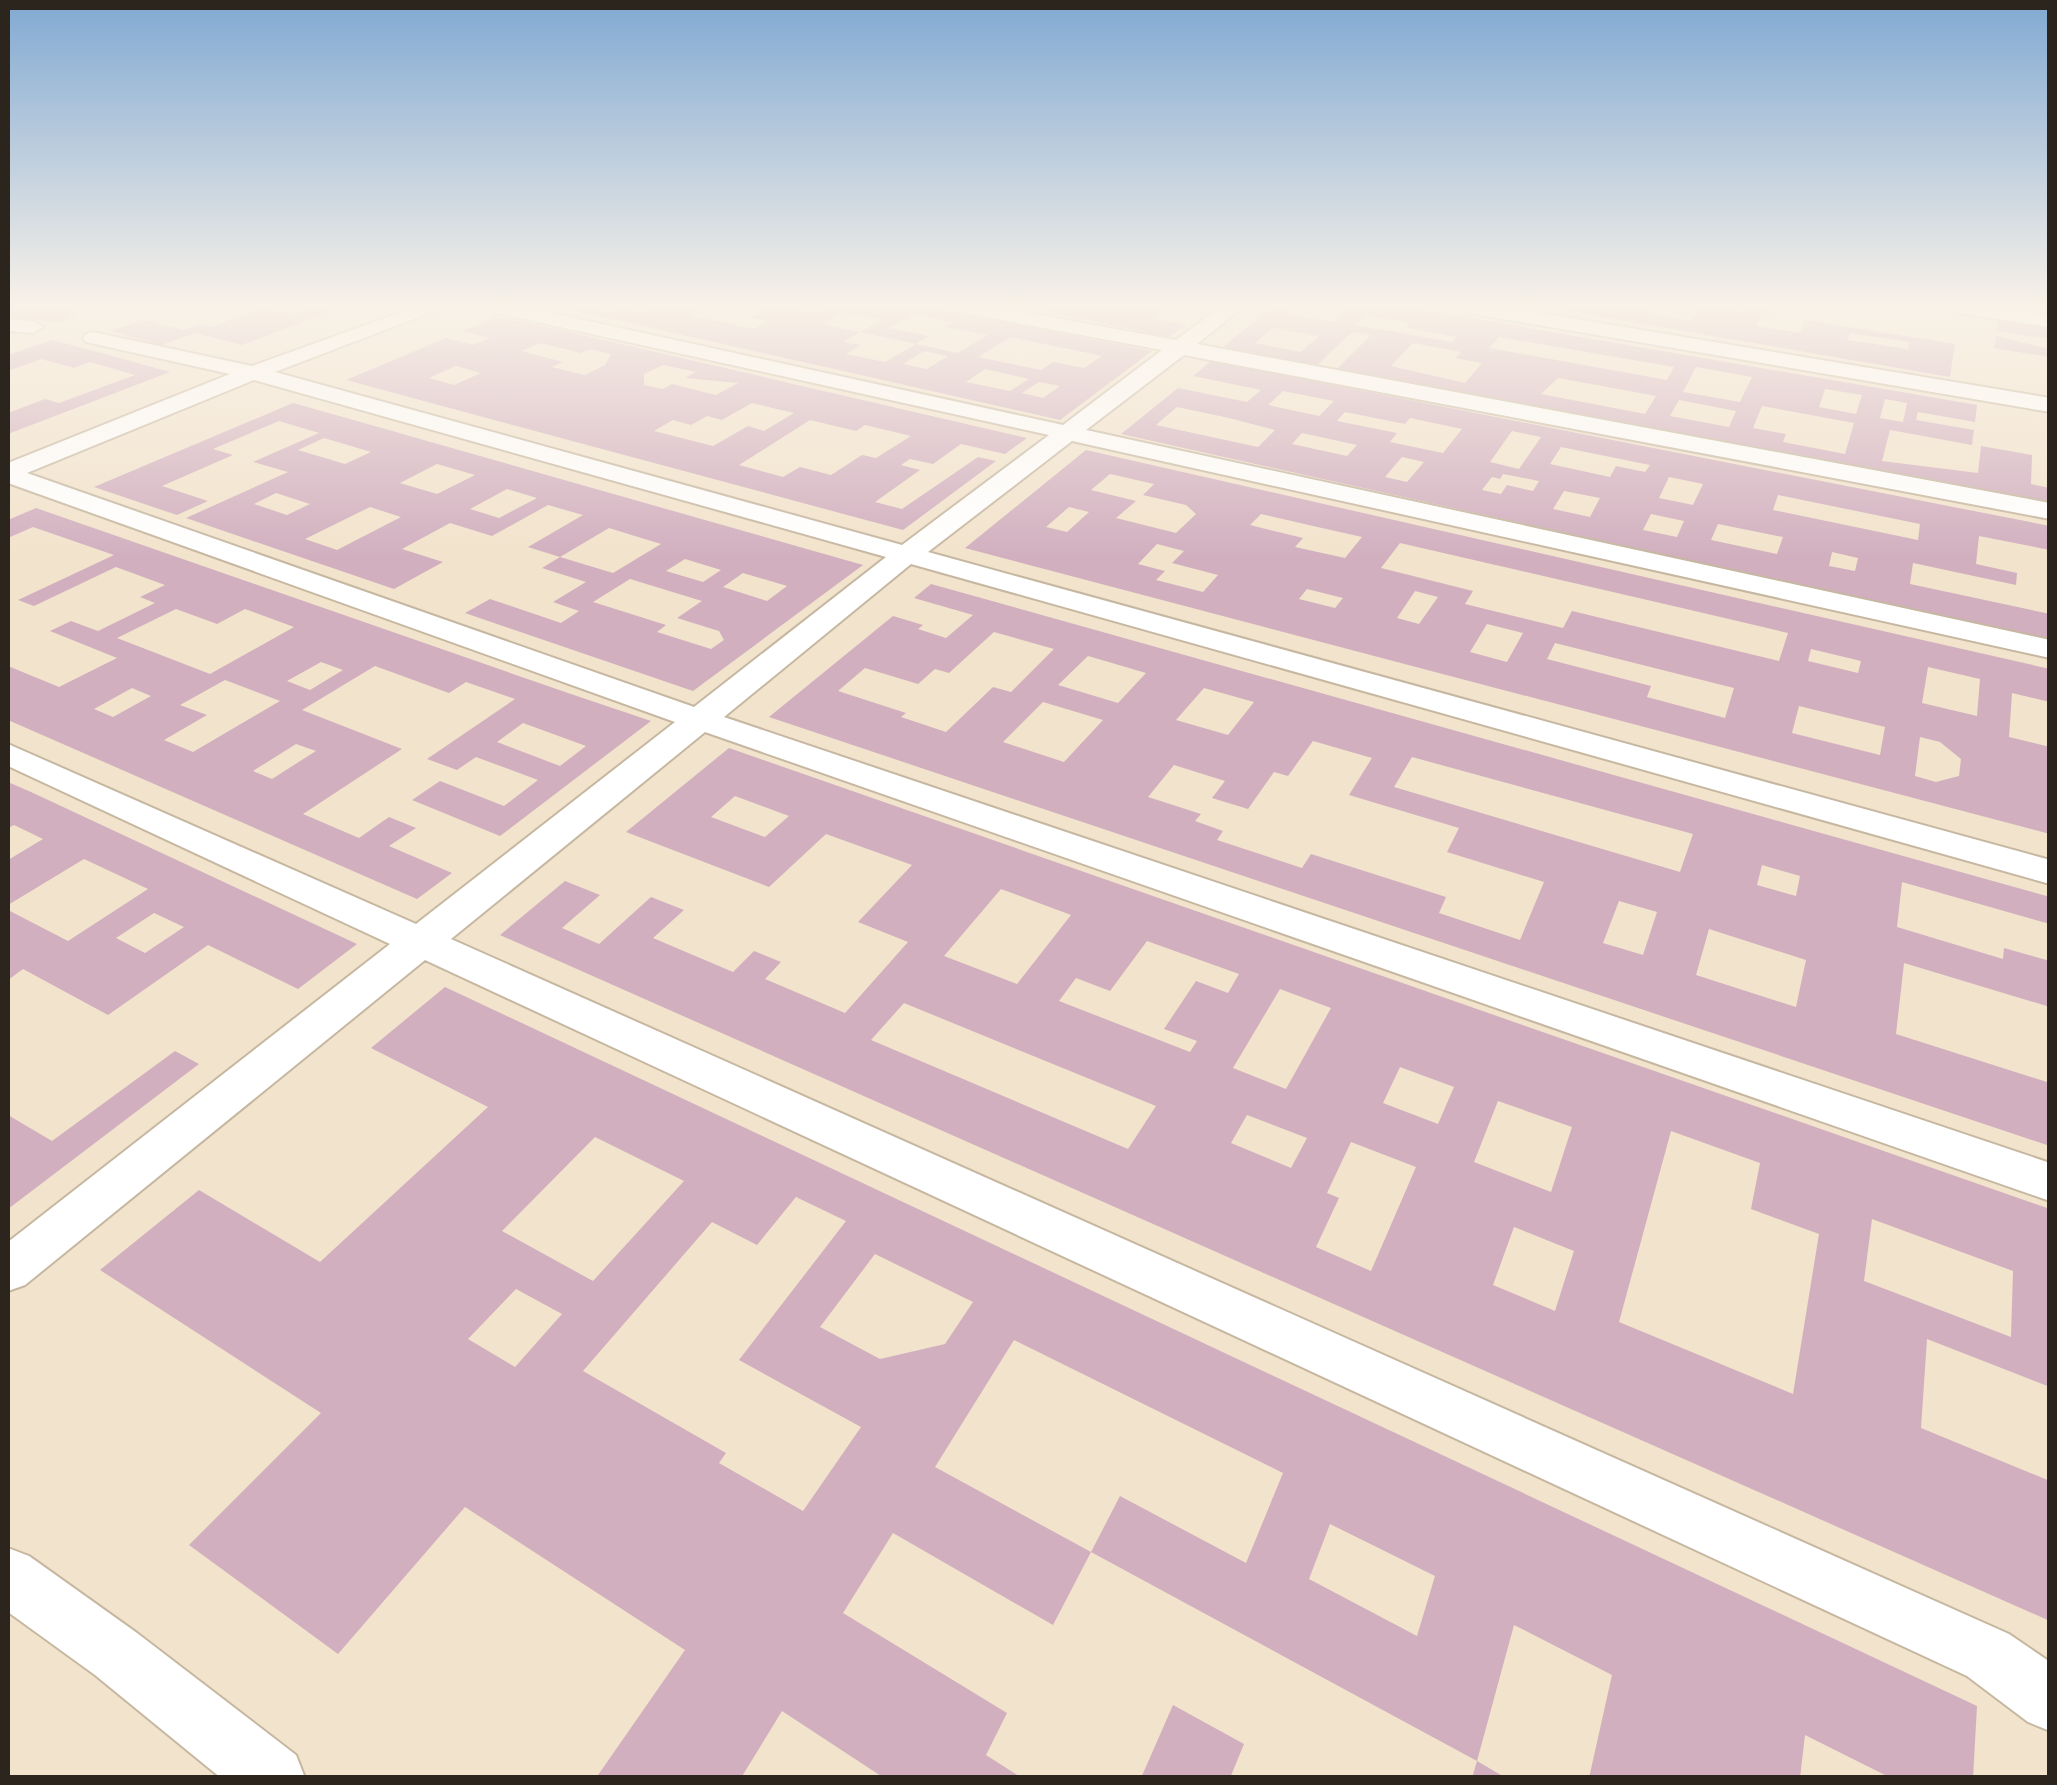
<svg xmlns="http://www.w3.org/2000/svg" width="2057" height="1785" font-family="'Work Sans',sans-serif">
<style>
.building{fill:#d1afbf;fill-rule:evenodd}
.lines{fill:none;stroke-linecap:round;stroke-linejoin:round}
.street-casing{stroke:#c6b7a1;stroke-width:4}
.street{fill:#fff;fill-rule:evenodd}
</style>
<rect width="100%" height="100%" fill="#f2e3cc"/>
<path class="building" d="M8,307H42L81,311L60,322L8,318Z
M316,307H342L242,345L196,333L161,345L110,331L144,320L184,330L200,324L211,327L266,308L295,315Z
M559,307H604L599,309L613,312L623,308L642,312L652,307H705L688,315L753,329L768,321L751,318L763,312L748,307L824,311L831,307H931L1152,351L1060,420ZM841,313L883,319L860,332L916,344L885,362L846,354L861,345L843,342L860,332L821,324ZM914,314L954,322L945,327L987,335L958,353L916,344L929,336L889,328ZM1010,337L1069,349L1102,356L1084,368L1053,362L1041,370L978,357ZM924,351L948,356L927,369L903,364ZM985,369L1029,379L1010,391L966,382ZM1039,382L1060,386L1043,398L1022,393Z
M1025,307H1165L1155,319L1186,325L1169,337Z
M1272,307H1296L1288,314L1334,322L1351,307H1406L1977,405L1975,422L1918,412L1916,420L1974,430L1972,445L1890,430L1882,461L1978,473L1981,446L2032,455L2031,484L2050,488V506L1337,369L1371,335L1352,332L1317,365L1223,347ZM1365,315L1410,323L1405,327L1457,337L1452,342L1355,325ZM1273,328L1319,336L1301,352L1255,343ZM1499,337L1674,367L1667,380L1489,348ZM1413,343L1461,352L1455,358L1482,363L1465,383L1391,366ZM1696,367L1752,377L1740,402L1683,392ZM1558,378L1656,396L1645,414L1541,394ZM1825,389L1862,395L1856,414L1819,407ZM1885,399L1907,403L1903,422L1880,418ZM1679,400L1736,411L1729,427L1670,416ZM1762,406L1854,423L1845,454L1783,442L1786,434L1753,428Z
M1545,307H1637L1651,309L1648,314L1692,321L1700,307L1747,311L1749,307H1773L1770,314L1762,313L1756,326L1800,333L1805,320L1955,344L1950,377ZM1850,333L1909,342L1908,349L1847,340Z
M497,317L552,328L1027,438L1005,454L961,444L933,464L910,459L901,465L920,470L875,502L902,509L978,457L996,461L903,530L346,380L446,338L473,345L490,338L462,331ZM540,343L581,353L590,349L611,354L605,365L585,375L552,367L563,362L521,351ZM663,365L696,372L685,378L738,383L716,395L672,384L663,389L644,385V374ZM456,366L481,373L454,385L429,378ZM752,403L794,413L764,431L748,426L713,446L654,431L673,420L691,425L707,416L722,420ZM810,420L856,431L865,425L911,436L876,458L862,455L831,475L800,467L783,477L739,465Z
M1998,319L2050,326V339L1996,331Z
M1996,336L2050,349V357L1994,348Z
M52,340L109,355L170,372L8,434V413L45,399L59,403L135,375L90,362L74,368L41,359L8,371V355Z
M1211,361L2050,526V550L1979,536L1976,564L2017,573L2016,585L1913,563L1910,584L2050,614V641L1121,434L1178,388L1247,402L1261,390L1193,376ZM1283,391L1334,401L1319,416L1268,405ZM1177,407L1229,418L1275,430L1258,447L1156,425ZM1345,412L1405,424L1410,418L1462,429L1443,453L1390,442L1397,433L1337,421ZM1512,431L1541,437L1519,469L1490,462ZM1302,433L1357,445L1347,456L1292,444ZM1561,447L1650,465L1645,472L1616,466L1610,477L1550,464ZM1402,457L1424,462L1407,482L1385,477ZM1503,474L1539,481L1533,491L1507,485L1501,494L1482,490L1492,477L1500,479ZM1669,477L1703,484L1693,505L1659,498ZM1564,491L1600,498L1590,517L1553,509ZM1778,495L1920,524L1918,540L1773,510ZM1651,514L1684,521L1677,537L1643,530ZM1718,524L1783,537L1777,554L1711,540ZM1832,552L1858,558L1855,571L1829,566Z
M293,403L350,419L863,565L693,691L465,613L490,599L561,623L579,611L553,602L586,582L542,568L560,557L528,547L583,515L548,505L492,536L450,523L402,549L443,562L394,589L186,518L288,472L253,462L319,433L279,421L213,449L233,455L162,486L208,501L177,515L94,487ZM324,438L371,452L345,464L298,450ZM437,464L475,475L437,494L400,483ZM507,489L537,498L499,518L470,509ZM276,493L310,504L287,515L254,504ZM370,507L401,517L337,550L305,539ZM609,528L661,544L613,573L560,557ZM685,559L721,570L703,582L666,571ZM743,573L787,586L767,601L723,587ZM630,579L702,601L677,618L719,631L724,640L711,649L657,632L666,625L593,602Z
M1086,450L2050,669V702L2012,693L2009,737L2050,747V834L965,548ZM1110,474L1154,484L1143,495L1186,505L1196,514L1176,533L1116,518L1136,501L1091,490ZM1069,507L1089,512L1067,532L1046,527ZM1261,514L1313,526L1362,537L1345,558L1295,547L1303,538L1250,525ZM1400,543L1682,608L1788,633L1779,661L1572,611L1563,628L1465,604L1473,591L1381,568ZM1157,544L1184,551L1172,563L1218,575L1203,592L1156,580L1165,571L1138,564ZM1307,589L1343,598L1335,608L1299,599ZM1415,591L1438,597L1419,624L1397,618ZM1487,624L1523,633L1507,662L1470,652ZM1555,643L1734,688L1725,718L1647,697L1651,686L1547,659ZM1811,649L1861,661L1858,673L1808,661ZM1928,667L1980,679L1977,716L1922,703ZM1799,706L1885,727L1880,755L1792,733ZM1920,737L1940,742L1961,759L1959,776L1936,782L1915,776Z
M36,508L568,693L651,721L500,836L412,800L440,781L504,806L538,780L476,757L457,770L427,759L515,699L466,682L449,693L375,666L302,710L402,749L303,814L359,838L389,817L416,828L389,846L452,873L417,899L8,720V666L59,687L117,658L50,631L71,621L98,631L155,603L140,597L165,585L116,567L34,606L18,600L114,555L33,527L8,538V520ZM176,609L217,624L245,609L294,627L210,674L117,638ZM321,662L343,670L310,690L287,681ZM225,680L280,701L193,752L164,740L207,715L180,705ZM132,688L151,696L113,717L94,709ZM523,723L586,746L560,766L497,742ZM296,744L316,751L272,779L253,771Z
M931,584L2050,897V924L1902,882L1897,927L2003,959L2004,948L2050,961V1007L1904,963L1896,1034L2050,1083V1146L769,717L893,616L923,625L918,629L946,638L973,615L914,598ZM994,632L1054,649L1011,692L993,687L946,732L901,717L906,713L838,691L865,668L918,684L935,669L949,673ZM1088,656L1146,673L1118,703L1058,685ZM1204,688L1254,702L1228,735L1176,720ZM1043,702L1103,720L1064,762L1003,742ZM1313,741L1372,758L1349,795L1459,828L1447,852L1544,882L1520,940L1439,913L1446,897L1311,854L1302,868L1217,840L1223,831L1195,821L1201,814L1148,797L1174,765L1225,781L1212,798L1248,809L1274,772L1288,776ZM1412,757L1693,834L1680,872L1394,787ZM1762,865L1800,876L1796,896L1757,885ZM1619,901L1657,912L1643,955L1603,943ZM1709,929L1806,960L1796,1007L1696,975Z
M729,748L2050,1209V1387L1927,1339L1921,1428L2050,1481V1621L500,935L565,881L600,895L562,928L599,944L651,897L684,910L653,938L733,972L754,951L781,962L765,979L845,1013L908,942L858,922L912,865L826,834L769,887L626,832ZM735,796L789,816L765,837L711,817ZM1001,889L1071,915L1017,984L944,956ZM1147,941L1239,974L1228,993L1196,981L1164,1029L1197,1041L1190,1052L1059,1001L1076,978L1110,991ZM1280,989L1331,1008L1286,1089L1233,1068ZM904,1003L1021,1051L1156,1106L1128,1149L871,1040ZM1400,1067L1454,1087L1438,1124L1383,1103ZM1498,1101L1572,1127L1551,1192L1474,1162ZM1247,1115L1307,1138L1291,1168L1231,1143ZM1671,1131L1760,1163L1751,1209L1819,1234L1793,1394L1619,1322ZM1351,1142L1416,1167L1371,1271L1316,1247L1339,1198L1327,1193ZM1872,1219L2013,1271L2011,1337L1864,1281ZM1514,1227L1574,1251L1555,1311L1493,1285Z
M8,782L31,792L357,944L298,989L208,945L108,1015L23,969L8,980V910L68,941L148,889L84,859L8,905V860L43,839L14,825L8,828ZM154,913L184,927L145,953L116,938Z
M445,987L1977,1706L1973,1778H1891L1805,1735L1800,1778H1589L1612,1675L1514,1625L1477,1761L1091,1552L1120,1496L1246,1563L1283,1473L1014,1340L935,1467L1091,1552L1053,1625L893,1533L843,1613L1007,1713L986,1755L1022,1778H884L782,1711L741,1778H596L685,1650L465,1507L338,1654L189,1545L321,1413L100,1270L199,1190L320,1262L488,1107L371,1048ZM595,1137L684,1181L593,1281L502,1231ZM796,1197L846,1221L739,1360L861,1427L803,1511L719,1463L726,1453L583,1371L712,1222L757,1245ZM875,1254L973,1302L945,1344L880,1359L820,1327ZM516,1289L562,1314L515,1367L468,1339ZM1330,1524L1435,1576L1417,1636L1309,1579Z
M175,1051L199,1064L8,1209V1115L52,1141Z
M1173,1705L1244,1744L1230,1778H1141Z
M1477,1761L1506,1778H1472Z"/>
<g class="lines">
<defs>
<path id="street" d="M416,307H445L275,372L902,545L1049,435L497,313L487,307H524L1063,425L1162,350L964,313L954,307H996L1176,340L1220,307H1243L1197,344L2050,503V519L1184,355L1086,430L2050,640V658L1072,441L928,552L2050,860V884L911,564L724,717L2050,1163V1201L705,732L451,939L2009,1634L2050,1662V1731L2028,1722L1967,1676L425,960L25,1285L8,1291V1242L390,944L8,766V744L416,924L675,722L8,483V463L230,374L86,342L83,338L86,334L93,332L252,366ZM254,380L886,557L694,707L27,473Z
M1458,307H1504L2050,398V412L1468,313Z
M1948,307H1997L2050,315V327L1958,313Z
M8,319L33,321L43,327L33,333L8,331Z
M8,1548L29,1556L137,1633L296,1755L305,1778H221L95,1675L8,1612Z"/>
</defs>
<use href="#street" class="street-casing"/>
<use href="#street" class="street"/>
</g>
<linearGradient id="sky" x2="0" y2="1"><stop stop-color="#81a9d3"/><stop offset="0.55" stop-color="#f9f2e8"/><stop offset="1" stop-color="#f9f2e8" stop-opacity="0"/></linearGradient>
<rect width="2057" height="557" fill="url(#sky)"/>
<rect width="2057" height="1785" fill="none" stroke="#2b251d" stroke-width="20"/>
</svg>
